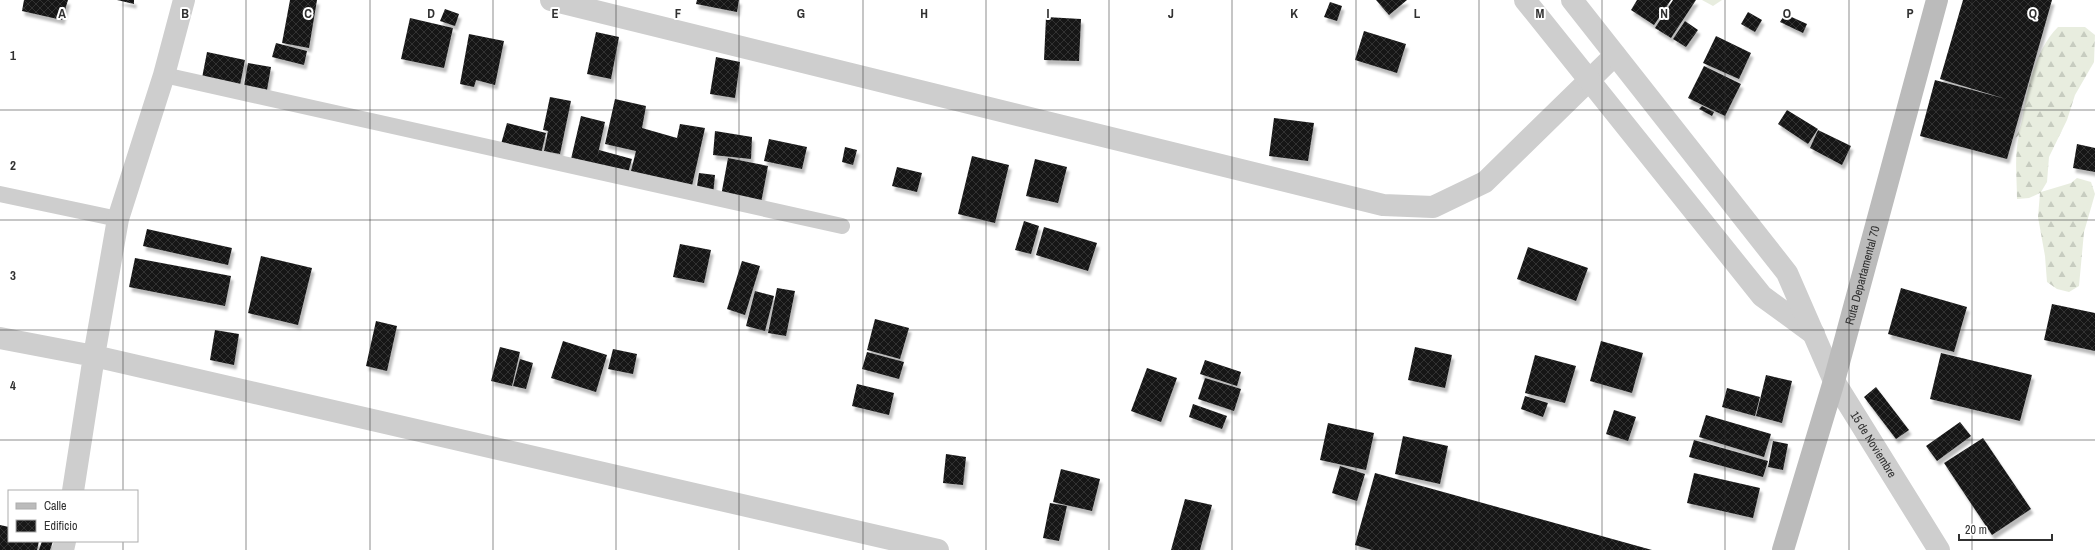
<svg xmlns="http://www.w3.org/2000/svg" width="2095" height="550" font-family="'Archivo Narrow',sans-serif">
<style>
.forest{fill:url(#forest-firs)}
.building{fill:url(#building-cross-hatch);filter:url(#shadow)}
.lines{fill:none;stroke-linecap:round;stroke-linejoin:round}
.service{stroke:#cecece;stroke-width:16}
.minor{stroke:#cecece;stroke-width:22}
.tertiary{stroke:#cecece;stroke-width:22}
.secondary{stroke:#bbb;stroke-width:22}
.grid{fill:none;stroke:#313131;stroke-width:1;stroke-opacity:0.55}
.labels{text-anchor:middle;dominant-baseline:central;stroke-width:4;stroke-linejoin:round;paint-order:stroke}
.street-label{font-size:12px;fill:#313131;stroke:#fff}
.grid-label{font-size:13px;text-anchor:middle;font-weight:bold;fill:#313131;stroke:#fff;stroke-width:4;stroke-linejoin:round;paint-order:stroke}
</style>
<defs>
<pattern id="forest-firs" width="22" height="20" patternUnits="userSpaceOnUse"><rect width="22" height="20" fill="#e8eddf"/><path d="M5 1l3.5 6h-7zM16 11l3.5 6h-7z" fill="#c7ccc0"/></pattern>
<pattern id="building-cross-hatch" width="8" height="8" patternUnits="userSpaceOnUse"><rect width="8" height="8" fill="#181818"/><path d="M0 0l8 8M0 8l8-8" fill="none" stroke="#313131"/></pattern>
<filter id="shadow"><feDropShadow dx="2.5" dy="4.5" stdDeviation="1" flood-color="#0004"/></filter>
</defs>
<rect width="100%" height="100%" fill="#fff"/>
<path class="forest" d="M1702,0H1722L1713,6Z
M2058,27H2085L2095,35L2094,62L2075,95L2067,120L2049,157L2047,182L2041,192L2071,183L2077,178L2091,182L2095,194L2084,232L2079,286L2069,292L2057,289L2047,282L2045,256L2038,217L2040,193L2029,198L2017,199C2017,177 2014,157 2019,135L2015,138C2023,125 2022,117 2025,103C2030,77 2039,46 2058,27Z"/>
<path class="building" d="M24,0H68L62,20L22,11Z
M117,0H134V4Z
M290,0H317L309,48L282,43Z
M697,0H739L737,12L696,4Z
M1376,0H1407L1389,15Z
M1637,0H1671L1654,25L1631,10Z
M1673,0H1696L1671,38L1655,28Z
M1963,0H2052L2007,159L1920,136L1935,80L2006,99L1940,79Z
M1330,2L1342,6L1337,21L1324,17Z
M445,9L459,14L455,26L440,21Z
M1748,12L1762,20L1755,32L1741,24Z
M1785,14L1807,24L1803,33L1780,22Z
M1046,17L1081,19L1079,61L1044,60Z
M410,18L453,28L444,68L401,59Z
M1685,21L1698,30L1686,47L1673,39Z
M1364,31L1406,44L1397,73L1355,60Z
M596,32L619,37L611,79L587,74Z
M469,34L504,41L495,85L476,80L474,87L460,84Z
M1716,36L1751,53L1739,79L1703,63Z
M276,43L307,51L304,65L272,57Z
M207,52L245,60L240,85L202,78Z
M716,57L740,62L735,98L710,94Z
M248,63L271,67L267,90L244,86Z
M1704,66L1741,84L1725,116L1688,98Z
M550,97L571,101L560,154L544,151L548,131L543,130Z
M615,99L646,106L642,128L677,138L680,124L705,128L691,190L630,175L636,151L605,144Z
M1702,106L1714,112L1712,116L1699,109Z
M1787,110L1818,129L1808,144L1778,124Z
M581,116L605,122L597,158L599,150L632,159L628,173L571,159Z
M1274,118L1314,123L1308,161L1269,156Z
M507,123L546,133L541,154L501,144Z
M1818,130L1851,146L1842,165L1810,148Z
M715,131L752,137L751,159L713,155Z
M769,139L807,147L802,169L764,161Z
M2077,144L2095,148V172L2073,168Z
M845,147L857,150L853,165L842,162Z
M972,156L1009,165L995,223L958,214Z
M728,158L768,166L761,203L721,196Z
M1035,159L1067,167L1058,203L1026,196Z
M897,167L922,173L917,192L892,186Z
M699,173L715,175L713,195L696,192Z
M1024,221L1039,226L1031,254L1015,250Z
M1044,227L1097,243L1088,271L1036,255Z
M147,229L232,248L228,265L143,246Z
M680,244L711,250L704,283L673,277Z
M1528,247L1588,268L1576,301L1517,279Z
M261,256L312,268L298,325L248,313Z
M135,258L231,276L225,306L129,287Z
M742,261L760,266L745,315L727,309Z
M777,288L795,291L786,336L768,333Z
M1901,288L1967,307L1954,352L1888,334Z
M755,291L774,296L765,331L746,326Z
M2052,304L2095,313V351L2044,340Z
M875,319L909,328L900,359L867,350Z
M376,321L397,326L387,371L366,366Z
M215,330L239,334L234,365L210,360Z
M563,341L607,355L596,392L551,378Z
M1601,341L1643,353L1632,393L1590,381Z
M500,347L520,352L512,386L491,381Z
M1415,347L1452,355L1445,388L1408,380Z
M613,349L637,354L633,374L608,369Z
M867,352L904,362L899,379L862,369Z
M1941,353L2032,375L2020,421L1930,399Z
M1535,355L1576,366L1565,403L1525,393Z
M520,359L533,363L526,389L513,386Z
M1205,360L1241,372L1237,386L1200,374Z
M1147,368L1177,378L1161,422L1131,411Z
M1766,375L1792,381L1782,423L1756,416Z
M1205,378L1241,389L1234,411L1198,399Z
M857,384L894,393L889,415L852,406Z
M1876,387L1909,430L1896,439L1864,397Z
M1727,388L1760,397L1755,416L1722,407Z
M1525,396L1548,403L1543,417L1521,409Z
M1193,404L1227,416L1222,429L1189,417Z
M1614,410L1636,417L1628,441L1606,434Z
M1706,415L1771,434L1764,457L1699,437Z
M1960,422L1971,436L1937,461L1926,446Z
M1328,423L1374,433L1366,470L1320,460Z
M1403,436L1448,446L1440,484L1395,474Z
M1983,438L2031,509L1992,535L1944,463Z
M1694,440L1768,461L1763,477L1689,457Z
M1773,441L1788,444L1783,470L1768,467Z
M946,454L966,457L963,485L943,483Z
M1340,466L1365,474L1357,501L1332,493Z
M1061,469L1100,479L1092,511L1053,502Z
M1375,473L1652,550H1372L1355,545Z
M1694,473L1760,488L1753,518L1687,503Z
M1185,499L1212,505L1200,550H1171Z
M1050,503L1067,506L1059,541L1043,538Z
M0,525L9,527V541H39L37,550H0Z
M42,541H53L50,550H39Z"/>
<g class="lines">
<path class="service" d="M164,75L842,226
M0,194L118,219"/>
<path class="minor" d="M551,0L1383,205L1433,207L1485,182L1615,55
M0,338L94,356L938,550
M73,491L94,356L118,219L164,75L184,0
M63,550L65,541"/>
<g class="tertiary">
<path d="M1525,0L1762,296L1814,334"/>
<path id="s1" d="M1572,0L1787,273L1834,381L1939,550"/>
</g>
<path class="secondary" id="s2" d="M1783,550L1834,381L1937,0"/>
</g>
<path class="grid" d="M123,0V491M246,0V550M370,0V550M493,0V550M616,0V550M739,0V550M863,0V550M986,0V550M1109,0V550M1232,0V550M1356,0V550M1479,0V550M1602,0V550M1725,0V550M1849,0V550M1972,0V550M0,110H2095M0,220H2095M0,330H2095M0,440H2095M123,541V550"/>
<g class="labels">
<g class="street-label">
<text stroke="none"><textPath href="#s2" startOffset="286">Ruta Departamental 70</textPath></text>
<text stroke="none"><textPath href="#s1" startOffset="540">15 de Noviembre</textPath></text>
</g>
</g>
<g class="grid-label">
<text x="62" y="18">A</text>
<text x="185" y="18">B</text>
<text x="308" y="18">C</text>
<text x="431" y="18">D</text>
<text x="555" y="18">E</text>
<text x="678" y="18">F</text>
<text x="801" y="18">G</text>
<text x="924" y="18">H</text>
<text x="1048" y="18">I</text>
<text x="1171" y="18">J</text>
<text x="1294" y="18">K</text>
<text x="1417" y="18">L</text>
<text x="1540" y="18">M</text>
<text x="1664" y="18">N</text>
<text x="1787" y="18">O</text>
<text x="1910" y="18">P</text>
<text x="2033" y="18">Q</text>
<text x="13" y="60">1</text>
<text x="13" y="170">2</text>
<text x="13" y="280">3</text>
<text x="13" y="390">4</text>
</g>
<rect x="8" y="490" width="130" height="52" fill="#ffffff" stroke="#adadad"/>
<rect x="16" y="503" width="20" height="6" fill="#bbbbbb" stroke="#adadad"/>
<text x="44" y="510" font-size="12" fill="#313131">Calle</text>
<rect x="16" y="520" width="20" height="12" fill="url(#building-cross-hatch)" stroke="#adadad"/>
<text x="44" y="530" font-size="12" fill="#313131">Edificio</text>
<path d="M1959 534v6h93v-6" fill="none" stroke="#313131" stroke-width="2"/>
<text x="1965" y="534" font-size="12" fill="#313131" stroke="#ffffff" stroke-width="3" paint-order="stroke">20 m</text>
</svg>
